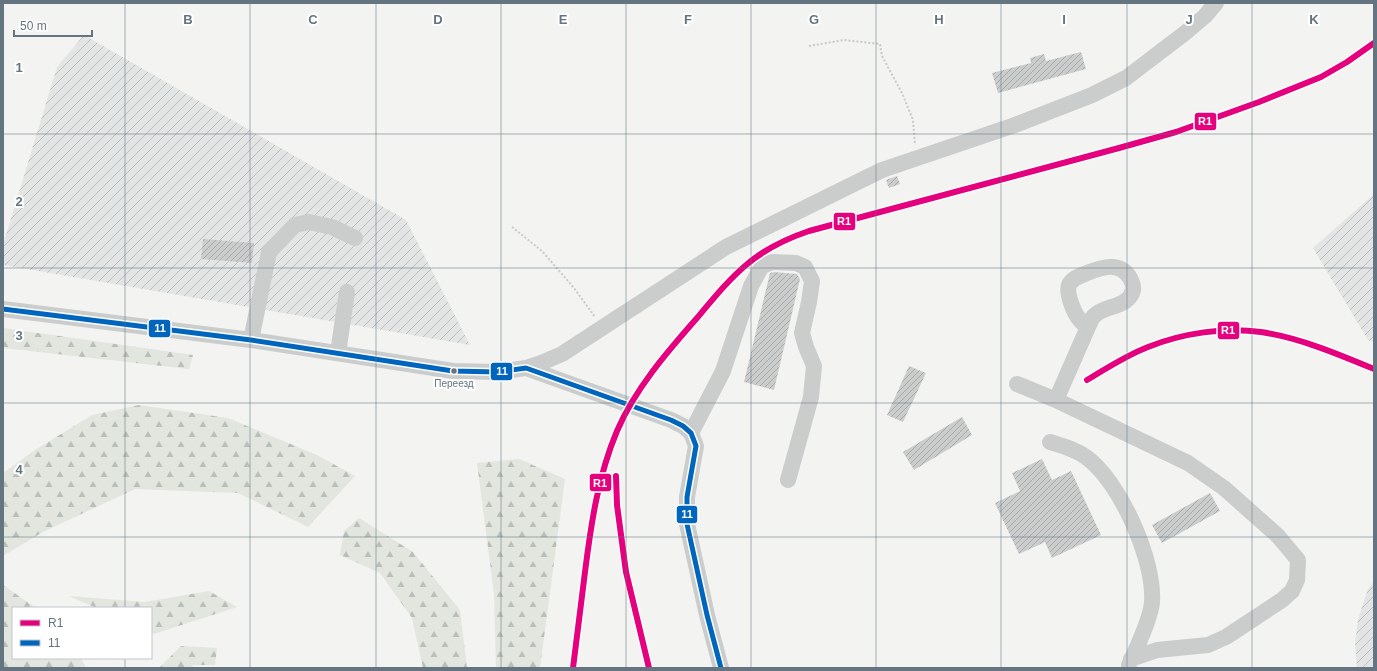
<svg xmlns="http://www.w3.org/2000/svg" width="1377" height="671" font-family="Arial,sans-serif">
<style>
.industrial{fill:url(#industrial-furrows)}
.forest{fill:url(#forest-firs)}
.building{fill:url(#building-hatch)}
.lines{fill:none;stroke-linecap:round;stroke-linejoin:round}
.path{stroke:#c8c9c9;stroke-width:2;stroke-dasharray:2 2;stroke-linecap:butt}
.minor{stroke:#cbcccc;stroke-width:16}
.bus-1-casing{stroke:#fff;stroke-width:8}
.bus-1{stroke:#0065bd;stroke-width:5}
.rail-1-casing{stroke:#fff;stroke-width:9}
.rail-1{stroke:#e5007d;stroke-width:6}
.grid{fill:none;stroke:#647480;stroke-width:1;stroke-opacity:0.55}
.bus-dot{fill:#647480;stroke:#fff;stroke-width:1.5}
.labels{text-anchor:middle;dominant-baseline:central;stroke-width:4;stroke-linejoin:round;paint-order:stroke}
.bus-label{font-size:10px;fill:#647480;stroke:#fff}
.grid-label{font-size:13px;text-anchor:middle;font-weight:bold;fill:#647480;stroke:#fff;stroke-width:4;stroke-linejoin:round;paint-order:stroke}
.line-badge{stroke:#fff;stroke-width:1.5}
.badge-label{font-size:11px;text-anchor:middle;font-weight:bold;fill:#fff}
</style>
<defs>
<pattern id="industrial-furrows" width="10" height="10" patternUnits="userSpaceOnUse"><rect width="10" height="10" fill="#e3e4e4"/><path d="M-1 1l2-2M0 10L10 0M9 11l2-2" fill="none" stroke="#bcbdbe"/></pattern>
<pattern id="forest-firs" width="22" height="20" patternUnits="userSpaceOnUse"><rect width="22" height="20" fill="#e2e6df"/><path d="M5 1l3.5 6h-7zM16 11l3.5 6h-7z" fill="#bbbfba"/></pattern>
<pattern id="building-hatch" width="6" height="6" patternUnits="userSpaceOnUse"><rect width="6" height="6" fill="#cbcccc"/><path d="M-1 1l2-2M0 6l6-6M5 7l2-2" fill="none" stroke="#a8aaab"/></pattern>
</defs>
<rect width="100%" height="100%" fill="#f3f3f1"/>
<path class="industrial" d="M84,35L406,220L470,345L3,265V245L57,67Z
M1374,194V342L1368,340L1313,248Z
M1374,581V668H1357L1355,644L1358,619L1368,589Z"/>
<path class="forest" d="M3,328L193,355L189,369L3,348Z
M139,405L228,418L317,455L355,476L308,527L238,493L135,489L43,532L3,556V473L35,450L92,415Z
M519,459L565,479L540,668H496L494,594L477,463Z
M359,518L413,552L460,610L467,668H423L412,618L380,573L340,555L344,531Z
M3,585L36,608H13V658H81L86,668H3Z
M209,591L237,607L154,634L151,632V608H96L69,596L145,602Z
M181,646L217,648L215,665H193L192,668H159Z"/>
<path class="building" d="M1081,52L1086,69L998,93L992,73L1031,63L1030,58L1044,54L1046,61Z
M897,176L900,184L889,188L886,180Z
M203,239L254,243L252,263L201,259Z
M774,272L797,274L800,279L774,390L744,382L770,273Z
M909,366L926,373L903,422L887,415Z
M962,417L972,435L914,470L903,452Z
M1042,459L1052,480L1071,471L1101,535L1052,558L1045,542L1019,554L995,503L1020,491L1012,473Z
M1210,493L1220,511L1162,543L1152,525Z"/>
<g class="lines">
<path class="path" d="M809,46L844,40L880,44L882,56L902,93L913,120L915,145
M512,227L542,251L574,288L595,317"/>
<path class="minor" d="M3,309L251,340L453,371L497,372L526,368L671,420L683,426L691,433L696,446L687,497V524L707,615L721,668
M251,340L269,252L295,225L309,222L332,227L355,238
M338,353L347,292
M526,368L541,363L562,354L726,247L882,170L1015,125L1092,95L1126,78L1185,33L1205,16L1216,3
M1017,384L1056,400L1188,463L1224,488L1278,536L1298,560L1297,580L1292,591L1282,600L1226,637L1208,645L1157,650L1131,659
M1056,400L1088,327C1090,323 1091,319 1094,316C1104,305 1129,308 1133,290C1134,286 1132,282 1130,278C1119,261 1102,267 1087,273C1080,276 1072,278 1069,285C1067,290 1069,297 1071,303C1075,314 1078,320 1088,327
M691,433L723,371L751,286L762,266L772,262L796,263L805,267L812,281L809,302L802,333L806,347L814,366L811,397L788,480
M1050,442C1063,446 1075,449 1086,457C1120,481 1155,561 1152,602C1151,618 1136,650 1129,665"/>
<defs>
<path id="bus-1" d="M3,309L251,340L453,371L497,372L526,368L671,420L683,426L691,433L696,446L687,497V524L707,615L721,668"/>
</defs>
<use href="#bus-1" class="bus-1-casing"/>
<use href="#bus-1" class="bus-1"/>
<defs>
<path id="rail-1" d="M1087,380C1107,368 1127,355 1148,347C1183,333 1224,327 1261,332C1300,338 1338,354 1374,369
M616,476L617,505L626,572L649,668
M573,668C577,636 581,604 585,572C591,524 598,476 617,431C635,389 667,352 697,318C734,274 753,250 809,231L1119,148L1176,132L1259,102L1321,77L1347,62L1374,43"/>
</defs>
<use href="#rail-1" class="rail-1-casing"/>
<use href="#rail-1" class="rail-1"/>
</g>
<path class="grid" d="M125,3V608M250,3V668M376,3V668M501,3V668M626,3V668M751,3V668M876,3V668M1001,3V668M1127,3V668M1252,3V668M3,134H1374M3,268H1374M3,403H1374M3,537H1374M125,658V668"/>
<circle class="bus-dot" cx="454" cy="371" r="3.5"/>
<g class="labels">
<g class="bus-label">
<text x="454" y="383">Переезд</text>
</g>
</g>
<g class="grid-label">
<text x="188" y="24">B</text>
<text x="313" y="24">C</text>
<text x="438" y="24">D</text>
<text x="563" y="24">E</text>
<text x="688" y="24">F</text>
<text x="814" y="24">G</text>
<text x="939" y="24">H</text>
<text x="1064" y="24">I</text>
<text x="1189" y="24">J</text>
<text x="1314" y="24">K</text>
<text x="19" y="72">1</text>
<text x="19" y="206">2</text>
<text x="19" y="340">3</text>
<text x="19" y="474">4</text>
</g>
<g class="line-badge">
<rect x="1194" y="112" width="23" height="19" rx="4" fill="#e5007d"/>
<rect x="833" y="212" width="23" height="19" rx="4" fill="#e5007d"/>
<rect x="148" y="319" width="23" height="19" rx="4" fill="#0065bd"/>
<rect x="1217" y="321" width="23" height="19" rx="4" fill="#e5007d"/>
<rect x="490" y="362" width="23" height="19" rx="4" fill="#0065bd"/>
<rect x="589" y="473" width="23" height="19" rx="4" fill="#e5007d"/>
<rect x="676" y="505" width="22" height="19" rx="4" fill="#0065bd"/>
</g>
<g class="badge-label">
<text x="1205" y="125">R1</text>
<text x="844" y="225">R1</text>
<text x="160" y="332">11</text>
<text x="1228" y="334">R1</text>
<text x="502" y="375">11</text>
<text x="600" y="487">R1</text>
<text x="687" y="518">11</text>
</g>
<rect width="1377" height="671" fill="none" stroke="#647480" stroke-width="8"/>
<rect x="12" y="607" width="140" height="52" fill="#ffffff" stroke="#c1c7cc"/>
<rect x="20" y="620" width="20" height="6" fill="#e5007d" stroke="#c1c7cc"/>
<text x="48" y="627" font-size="12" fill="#647480">R1</text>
<rect x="20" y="640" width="20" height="6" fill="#0065bd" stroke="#c1c7cc"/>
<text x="48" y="647" font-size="12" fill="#647480">11</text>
<path d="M14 30v6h78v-6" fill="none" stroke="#647480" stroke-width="2"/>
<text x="20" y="30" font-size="12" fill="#647480" stroke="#ffffff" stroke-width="3" paint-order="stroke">50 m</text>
</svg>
